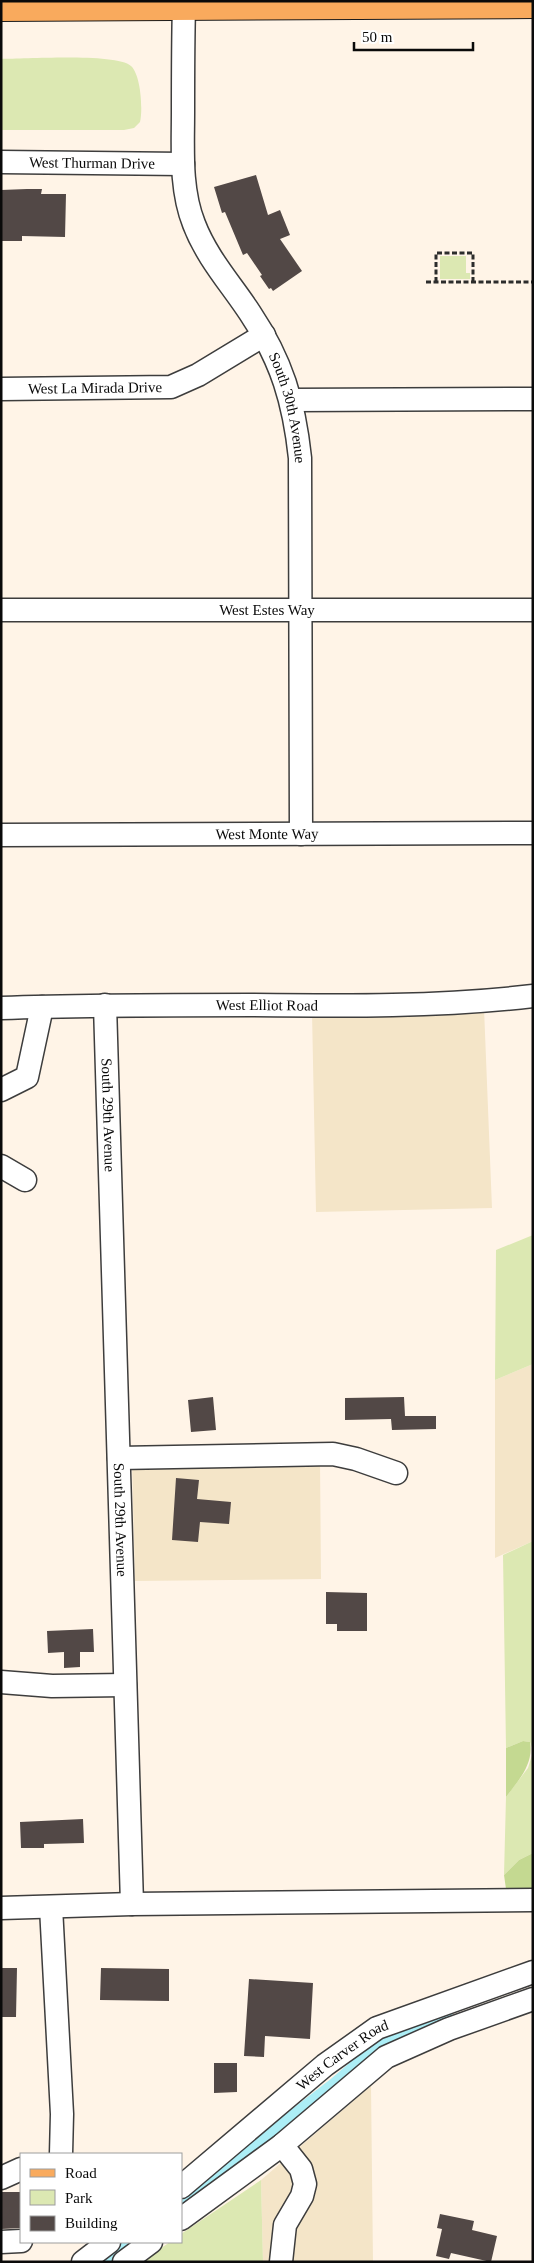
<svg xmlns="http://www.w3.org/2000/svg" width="534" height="2263" font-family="'Times New Roman',serif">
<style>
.farmland{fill:#f4e5c8}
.green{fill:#dce8b2}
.forest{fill:#c4d991}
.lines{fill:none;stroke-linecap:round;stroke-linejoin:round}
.canal{stroke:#aceef6;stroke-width:16}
.building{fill:#524846}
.minor-casing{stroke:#3d3d3d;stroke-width:25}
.major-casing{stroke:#1b1b1b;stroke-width:30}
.path{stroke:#2c2c2c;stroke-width:3;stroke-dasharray:5 2.5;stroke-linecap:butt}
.minor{stroke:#fff;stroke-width:22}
.major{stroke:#f9aa5d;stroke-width:28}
.labels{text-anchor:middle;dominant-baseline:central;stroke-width:5;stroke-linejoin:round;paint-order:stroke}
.street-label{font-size:15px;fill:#0a0a0a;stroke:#fff}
</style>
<rect width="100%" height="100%" fill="#fff4e7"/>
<path class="farmland" d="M484,1008L492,1208L316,1212L312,1012Z
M533,1364V1541L495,1558V1380Z
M320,1460L321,1579L135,1581L132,1463Z
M371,2086L373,2262H263L261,2180Z"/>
<path class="green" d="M1,59C26,59 116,53 131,66C141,75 143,110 140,122L134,128L124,130H1Z
M440,256H466V273H470V279H440Z
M533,1235V1364L495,1380L496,1250Z
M533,1541V1750L530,1742L523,1741L506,1748L503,1555Z
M533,1752V1853L519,1860L504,1875L506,1797L528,1768Z
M261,2180L263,2262H141L170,2242H181V2234Z"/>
<path class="forest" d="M523,1741L530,1742C534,1764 518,1781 506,1797V1748Z
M533,1853V1890L506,1889L504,1875L519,1860Z"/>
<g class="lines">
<path class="canal" d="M181,2205L336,2085L386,2042L446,2019
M106,2262L133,2242"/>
</g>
<path class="building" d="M256,175L268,215L280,210L290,235L280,239L302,271L273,291L271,288L269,289L260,276L262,275L247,253L243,255L225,212L222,213L214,187Z
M27,189H42L41,194H66L65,237L22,236V241H1V190Z
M213,1397L216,1430L191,1432L188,1400Z
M404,1397L405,1416H436V1429L392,1430L391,1419L345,1420V1398Z
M176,1478L199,1480L197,1499L231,1502L229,1524L200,1522L198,1542L172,1540Z
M326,1592L367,1593V1631H337V1624H326Z
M93,1629L94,1652H80V1667L64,1668V1652L48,1653L47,1631Z
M83,1819L84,1843L44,1844V1848H21L20,1822Z
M1,1968H17L16,2017H1Z
M101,1968L169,1969V2001L100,2000Z
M249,1979L313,1983L310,2039L265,2036L264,2057L244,2056Z
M214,2063H237V2092L214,2093Z
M1,2192H21V2228L1,2229Z
M440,2214L474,2221L472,2230L497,2236L491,2262L451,2253L449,2259L436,2256L442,2229L437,2228Z"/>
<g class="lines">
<defs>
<g id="minor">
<path id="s1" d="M184,6C183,41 183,77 183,112C183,149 180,189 194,224C207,258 231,284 250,313C282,361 294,402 300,458L301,834"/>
<path id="s2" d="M1,162L183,164"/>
<path id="s3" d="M1,389L171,387L198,375L264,335"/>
<path d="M291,400L533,399"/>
<path id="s4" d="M1,610H533"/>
<path id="s5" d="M1,835L533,833"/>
<path id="s6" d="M105,1005L132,1904"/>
<path id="s7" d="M1,1008C85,1005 168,1005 252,1005C346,1006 439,1007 533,996"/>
<path d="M1,1090L27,1077L42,1007"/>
<path d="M1,1166L25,1180"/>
<path d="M119,1458L333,1454L356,1459L396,1473"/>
<path d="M1,1682L52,1686L125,1685"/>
<path d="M51,1907L62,2114L61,2154"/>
<path d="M1,1908L132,1904L533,1900"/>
<path d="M1,2178L21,2169"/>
<path id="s8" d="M181,2187L325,2065L377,2028L533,1972"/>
<path d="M181,2219L282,2145L386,2057L449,2029L533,1999"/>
<path d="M1,2242L21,2241"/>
<path d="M83,2262L109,2242"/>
<path d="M124,2262L151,2242"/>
<path d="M281,2262L285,2225L302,2196L305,2184L301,2169L282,2145"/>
</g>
<path id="major" d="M1,7L533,4"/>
</defs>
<use href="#minor" class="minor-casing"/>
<use href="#major" class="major-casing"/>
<path class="path" d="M426,282H533
M436,282V253H473V282"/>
<use href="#minor" class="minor"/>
<use href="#major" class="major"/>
</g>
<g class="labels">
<g class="street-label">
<text stroke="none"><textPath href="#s2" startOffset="91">West Thurman Drive</textPath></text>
<text stroke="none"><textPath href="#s3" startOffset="94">West La Mirada Drive</textPath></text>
<text stroke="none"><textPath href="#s1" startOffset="428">South 30th Avenue</textPath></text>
<text stroke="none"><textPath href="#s4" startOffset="266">West Estes Way</textPath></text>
<text stroke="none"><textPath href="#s5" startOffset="266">West Monte Way</textPath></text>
<text stroke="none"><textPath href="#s7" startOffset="266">West Elliot Road</textPath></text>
<text stroke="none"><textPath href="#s6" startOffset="110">South 29th Avenue</textPath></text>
<text stroke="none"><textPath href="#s6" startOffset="515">South 29th Avenue</textPath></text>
<text stroke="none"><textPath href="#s8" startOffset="209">West Carver Road</textPath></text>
</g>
</g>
<rect width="534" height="2263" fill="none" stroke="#0a0a0a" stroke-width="5"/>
<rect x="20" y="2153" width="162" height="90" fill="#ffffff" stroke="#9d9d9d"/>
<rect x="30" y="2169" width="25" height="8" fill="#f9aa5d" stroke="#9d9d9d"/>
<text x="65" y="2178" font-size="15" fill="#0a0a0a">Road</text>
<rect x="30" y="2190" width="25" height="15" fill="#dce8b2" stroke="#9d9d9d"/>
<text x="65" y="2203" font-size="15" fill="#0a0a0a">Park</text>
<rect x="30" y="2216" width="25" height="15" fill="#524846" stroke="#9d9d9d"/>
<text x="65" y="2228" font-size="15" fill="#0a0a0a">Building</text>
<path d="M354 42v8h119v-8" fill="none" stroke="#0a0a0a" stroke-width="2.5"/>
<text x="362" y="42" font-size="15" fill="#0a0a0a" stroke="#ffffff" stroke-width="4" paint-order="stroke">50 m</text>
</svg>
